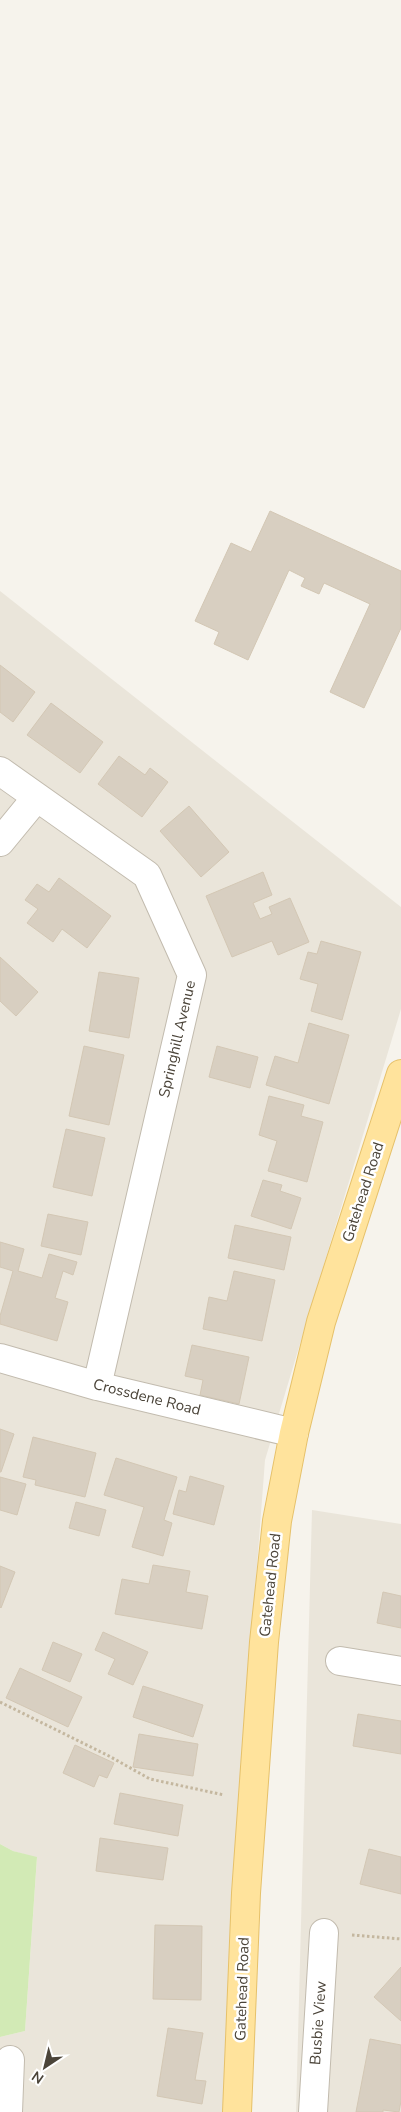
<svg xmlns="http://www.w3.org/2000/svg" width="401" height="2112" font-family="'Nunito Sans',sans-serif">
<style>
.residential{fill:#eae5da}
.park{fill:#d2eab5}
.building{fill:#d8cfc1;stroke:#d3c7b4}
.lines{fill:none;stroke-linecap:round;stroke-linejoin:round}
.minor-casing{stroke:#c2bbae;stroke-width:30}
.major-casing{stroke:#e6c16a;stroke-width:30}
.path{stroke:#c4b79f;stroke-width:3;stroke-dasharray:2.5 2.5;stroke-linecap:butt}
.minor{stroke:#fff;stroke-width:28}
.major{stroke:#ffe39c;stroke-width:28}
.labels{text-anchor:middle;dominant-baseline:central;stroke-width:5;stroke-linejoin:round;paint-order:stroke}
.street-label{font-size:15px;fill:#4b4439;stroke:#fff}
</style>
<rect width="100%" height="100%" fill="#f6f3ec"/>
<path class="residential" d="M0,591L401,907V1009L265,1460L231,1909L225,2112H0V2037L25,2031L37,1858L13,1851L0,1844Z
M312,1510L401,1524V2112H296Z"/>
<path class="park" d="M0,1844L13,1851L37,1857L25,2031L0,2037Z"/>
<path class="building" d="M270,511L401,571V628L364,708L330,692L370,604L324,583L319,594L301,586L305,578L289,570L248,660L214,644L219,632L195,621L231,543L251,552Z
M0,665L35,692L13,722L0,712Z
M51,703L103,742L80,773L27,735Z
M119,756L145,775L150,768L168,782L142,817L98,784Z
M189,806L229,852L201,877L160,831Z
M263,872L272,895L253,903L260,919L272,914L269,907L290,898L309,942L278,955L272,941L232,957L206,896Z
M59,878L111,916L87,948L62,929L53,942L27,923L38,909L25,900L37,884L49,892Z
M321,941L361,952L342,1020L311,1011L318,984L300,979L308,952L317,954Z
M0,957L38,992L16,1016L0,1001Z
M99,972L139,978L129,1038L89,1031Z
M309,1023L349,1035L329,1104L266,1085L275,1056L298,1063Z
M84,1046L124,1055L109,1125L69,1116Z
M217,1046L258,1057L250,1088L209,1077Z
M269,1096L304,1105L301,1116L323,1122L307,1182L268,1171L277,1141L259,1135Z
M66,1129L105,1138L92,1196L53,1187Z
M263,1180L282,1185L280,1191L301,1198L291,1229L251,1216Z
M48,1214L88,1222L81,1255L41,1246Z
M235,1225L291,1237L284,1270L228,1258Z
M0,1242L24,1249L18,1271L42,1278L49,1254L77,1262L73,1275L63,1271L55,1298L68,1302L57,1341L0,1324V1316L13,1271L0,1267Z
M234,1271L275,1280L262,1341L203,1329L209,1297L227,1301Z
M192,1345L249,1357L239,1404L200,1395L203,1380L185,1376Z
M0,1429L14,1434L1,1472H0Z
M33,1437L96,1453L85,1497L35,1485L36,1480L23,1477Z
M116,1458L177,1477L164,1520L172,1523L163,1556L132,1547L144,1507L104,1495Z
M190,1476L224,1486L214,1525L173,1514L179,1490L186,1492Z
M0,1477L26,1484L17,1515L0,1510Z
M76,1502L106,1510L99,1536L69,1528Z
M153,1565L190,1571L186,1592L208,1596L202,1629L115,1614L122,1579L149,1584Z
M0,1566L15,1572L1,1608L0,1607Z
M383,1592L401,1596V1628L377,1623Z
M103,1632L148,1652L133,1685L108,1674L115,1659L95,1650Z
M53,1642L82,1654L70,1682L42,1670Z
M20,1668L82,1697L68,1727L6,1698Z
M143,1686L203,1705L193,1737L133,1717Z
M358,1714L401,1721V1754L353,1746Z
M139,1734L198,1744L193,1776L133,1767Z
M75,1745L114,1763L107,1778L99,1775L94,1787L63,1773Z
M120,1793L183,1805L178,1836L114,1824Z
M100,1838L168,1848L163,1880L96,1871Z
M369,1849L401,1857V1894L360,1884Z
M155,1925L202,1926L201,2000L153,1999Z
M401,1967V2021L374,1997Z
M168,2028L203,2033L195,2080L206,2081L202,2104L157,2096Z
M370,2039L401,2045V2101L399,2112L383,2110V2112H356Z"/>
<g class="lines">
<defs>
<path id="minor" d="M0,771L147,875L192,975L97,1386
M0,842L37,797
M0,1358L97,1386L294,1433
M340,1661L401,1671
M8,2112L10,2060
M313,2112L324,1933"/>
<path id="major" d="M237,2112L246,1893L264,1642L277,1521L294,1433L321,1322L401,1074"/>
</defs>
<use href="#minor" class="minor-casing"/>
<use href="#major" class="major-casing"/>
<path class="path" d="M0,1702L109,1756L150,1779L224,1795
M352,1935L401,1939"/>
<use href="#minor" class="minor"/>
<use href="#major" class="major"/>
</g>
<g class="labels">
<g class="street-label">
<text transform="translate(177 1039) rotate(-77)">Springhill Avenue</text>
<text transform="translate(363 1192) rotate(-72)">Gatehead Road</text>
<text transform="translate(147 1397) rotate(14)">Crossdene Road</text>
<text transform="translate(270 1585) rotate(-84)">Gatehead Road</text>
<text transform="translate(242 1989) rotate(-88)">Gatehead Road</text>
<text transform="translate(318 2023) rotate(-86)">Busbie View</text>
</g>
</g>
<g transform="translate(45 2067) rotate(215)" stroke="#ffffff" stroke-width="4" paint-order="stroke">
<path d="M0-4L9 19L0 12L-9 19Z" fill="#4b4439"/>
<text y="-8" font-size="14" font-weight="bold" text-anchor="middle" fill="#4b4439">N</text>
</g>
</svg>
